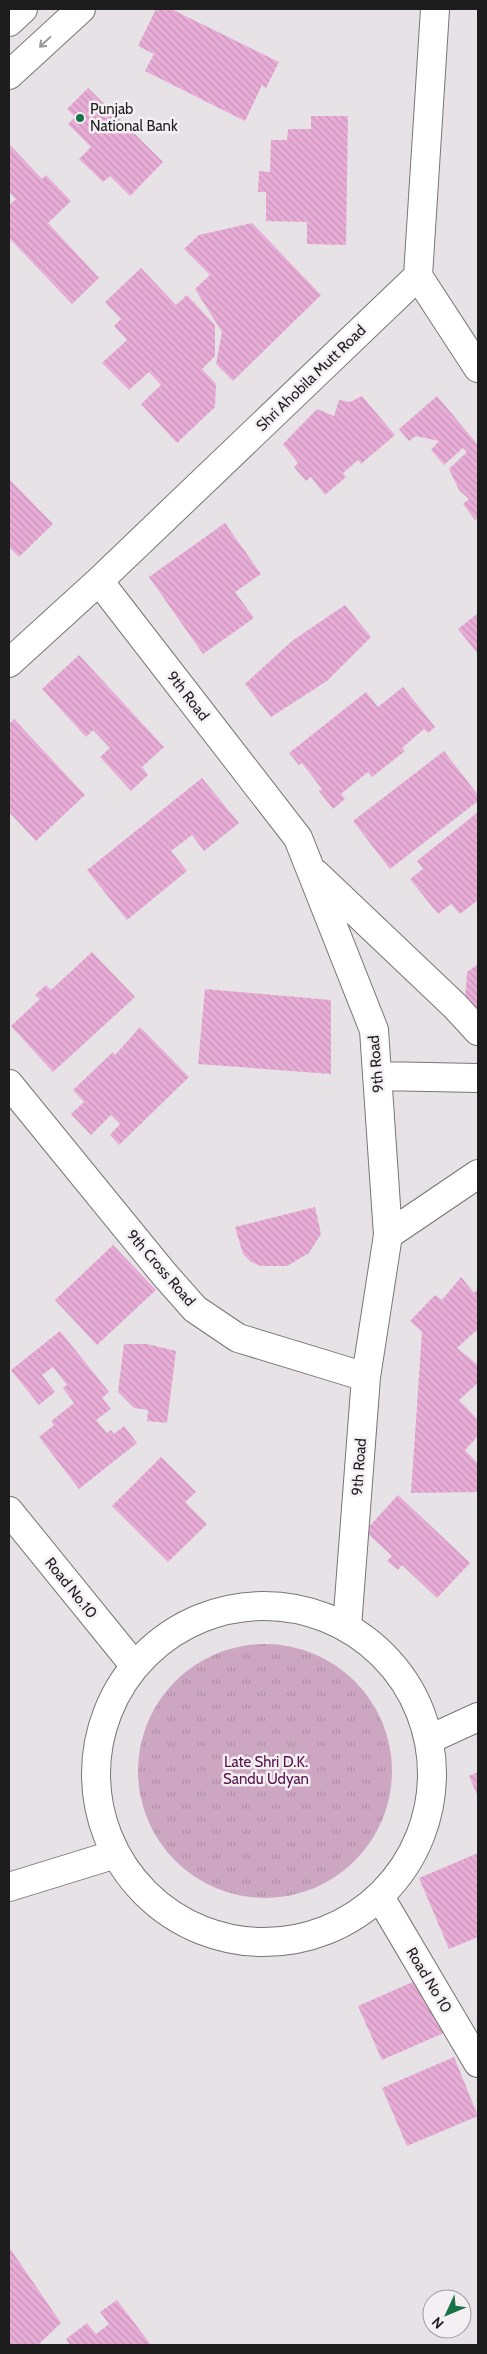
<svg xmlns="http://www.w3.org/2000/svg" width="487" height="2354" font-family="Cabin,sans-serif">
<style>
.park{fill:url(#park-tufts)}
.building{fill:url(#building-back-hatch)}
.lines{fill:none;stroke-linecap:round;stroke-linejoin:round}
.minor-casing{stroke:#797578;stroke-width:30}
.major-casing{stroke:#797578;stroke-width:30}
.minor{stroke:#fff;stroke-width:28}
.major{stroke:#fff;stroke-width:28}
.oneway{stroke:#9a999a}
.poi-dot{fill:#177247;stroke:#f4eff3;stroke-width:2}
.labels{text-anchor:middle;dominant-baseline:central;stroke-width:5;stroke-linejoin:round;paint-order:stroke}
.poi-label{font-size:15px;fill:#1e1d1e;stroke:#f4eff3;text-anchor:start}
.street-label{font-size:15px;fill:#1e1d1e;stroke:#f4eff3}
.park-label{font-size:15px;fill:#551149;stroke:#f4eff3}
</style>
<defs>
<pattern id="park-tufts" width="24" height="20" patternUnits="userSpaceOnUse" patternTransform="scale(1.25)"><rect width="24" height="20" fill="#cda7c2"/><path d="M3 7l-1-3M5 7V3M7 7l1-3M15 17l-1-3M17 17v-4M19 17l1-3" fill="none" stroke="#b08fa6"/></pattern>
<pattern id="building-back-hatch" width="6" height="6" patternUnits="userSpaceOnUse" patternTransform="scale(1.25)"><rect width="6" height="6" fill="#e8add7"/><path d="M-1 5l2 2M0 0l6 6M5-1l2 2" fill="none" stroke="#c794b8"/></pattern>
</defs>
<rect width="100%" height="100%" fill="#e7e2e5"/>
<path class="park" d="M138 1771a127 127 0 1 1 254 0a127 127 0 1 1-254 0Z"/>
<path class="building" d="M156,9H171L279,62L266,88L262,85L245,121L145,71L154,54L138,46Z
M88,88L163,162L130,196L110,176L103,182L79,159L91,147L68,124L75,117L67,109Z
M311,116H348L346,245L307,244V222L266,221V192H258L259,171L270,172L271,140H287L288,129H311Z
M9,144L42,179L46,175L71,201L48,223L99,278L72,304L9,238V205L16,199L9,192Z
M252,223L321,295L233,381L216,364L222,332L195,289L210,275L184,249L199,235Z
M141,268L176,305L187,295L215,325V356L202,369L216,384L215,407L177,443L141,404L161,385L149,372L129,390L102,363L127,340L114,326L121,319L105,302Z
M362,396L395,435L361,464L358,460L343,473L346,477L325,495L311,477L306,481L294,467L298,463L283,444L317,409L334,416L339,400L350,402Z
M437,396L478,445V517L475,520L463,504L469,499L459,490L449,469L467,452L463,448L444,465L431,450L439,441L416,436L409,441L399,429Z
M9,479L53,524L19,557L9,547Z
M225,523L261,574L235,592L254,618L203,654L149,577Z
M345,605L371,637L327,681L271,717L245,684L292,641Z
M478,613V654L458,629Z
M79,655L164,747L142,767L148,775L131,791L100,757L110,748L93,730L86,737L42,689Z
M403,687L435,727L428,733L424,729L402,748L405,751L372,777L368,772L341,794L345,799L333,809L319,791L322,789L302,763L299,765L289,753L366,692L378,707Z
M14,719L85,795L36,841L9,812V724Z
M444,751L478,795V801L390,869L353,821Z
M202,778L239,823L204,851L192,835L171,851L187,871L127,920L87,870Z
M478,812V900L460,914L451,904L438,914L410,879L423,869L417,861Z
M92,952L135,997L53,1072L11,1026L40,999L35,995L46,985L51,990Z
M478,964V1016L465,1002L467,972Z
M205,989L331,1000V1074L198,1064Z
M140,1027L189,1077L119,1145L110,1135L120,1124L111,1115L91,1135L71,1114L84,1102L73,1090L113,1052L115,1055Z
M315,1207L321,1234L309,1253L287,1266H261L251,1262L243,1254L235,1227Z
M113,1245L156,1290L97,1345L55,1300Z
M461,1277L474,1293L478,1289V1329L457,1348L478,1365V1383L459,1400L478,1420V1436L465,1450L478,1464V1492L411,1493L422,1332L410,1321L435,1295L442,1300Z
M60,1331L109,1392L102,1398L111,1409L96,1420L107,1433L111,1430L114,1434L124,1426L137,1443L79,1489L39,1437L54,1425L51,1421L74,1403L63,1388L67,1385L53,1367L42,1375L55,1392L39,1405L11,1370Z
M124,1344H147L176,1351L167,1423L147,1421L148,1410L134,1408L118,1392Z
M161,1457L196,1492L185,1502L207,1524L168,1562L112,1506Z
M398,1495L470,1563L437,1598L402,1565L398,1570L387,1561L392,1556L365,1531Z
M478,1772V1797L469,1776Z
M478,1853V1937L449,1949L419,1878Z
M422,1978L446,2032L382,2060L358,2006Z
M454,2057L478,2116L407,2146L382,2088Z
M9,2247L61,2323L38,2345H9Z
M117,2300L151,2345H70L66,2339L87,2323L96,2334L109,2324L100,2312Z"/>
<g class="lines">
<defs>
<path id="minor" d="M418,276L478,368
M99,581L298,838L374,1030L388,1235L366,1377L347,1627
M9,663L99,581L418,276L435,9
M316,874L455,1006L478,1031
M377,1076L478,1078
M9,1084L164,1274L195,1309L238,1338L366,1377
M388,1235L478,1174
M9,1511L134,1665
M430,1739L478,1717"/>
<path id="major" d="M9,22L23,9
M9,75L81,9
M96 1774a168 168 0 1 1 336 0a168 168 0 1 1-336 0Z
M9,1887L116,1854
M380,1897L478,2063"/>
</defs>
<use href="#minor" class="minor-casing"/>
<use href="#major" class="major-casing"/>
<use href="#minor" class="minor"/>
<use href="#major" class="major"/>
</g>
<defs><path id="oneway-shaft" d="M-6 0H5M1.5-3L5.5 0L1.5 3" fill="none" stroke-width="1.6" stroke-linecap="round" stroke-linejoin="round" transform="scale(1.25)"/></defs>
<use class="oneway" href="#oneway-shaft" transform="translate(45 42) rotate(137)"/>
<circle class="poi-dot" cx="80" cy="118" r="5"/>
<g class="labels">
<g class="poi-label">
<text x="90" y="109">Punjab<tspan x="90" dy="17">National Bank</tspan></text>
</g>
<g class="street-label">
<text transform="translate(311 378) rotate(-44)">Shri Ahobila Mutt Road</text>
<text transform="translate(188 696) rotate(52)">9th Road</text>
<text transform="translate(376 1064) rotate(-95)">9th Road</text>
<text transform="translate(161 1268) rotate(49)">9th Cross Road</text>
<text transform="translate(359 1467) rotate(-86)">9th Road</text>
<text transform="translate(71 1588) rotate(51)">Road No.10</text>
<text transform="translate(429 1980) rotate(59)">Road No 10</text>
</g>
<g class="park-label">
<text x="266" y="1762">Late Shri D.K.<tspan x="266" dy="17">Sandu Udyan</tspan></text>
</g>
</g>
<rect width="487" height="2354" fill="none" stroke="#1e1d1e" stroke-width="20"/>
<g transform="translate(447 2314) rotate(226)"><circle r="24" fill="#f4eff3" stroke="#9e9b9e"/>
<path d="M0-4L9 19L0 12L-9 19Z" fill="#177247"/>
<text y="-8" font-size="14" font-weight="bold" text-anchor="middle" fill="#1e1d1e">N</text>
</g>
</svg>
